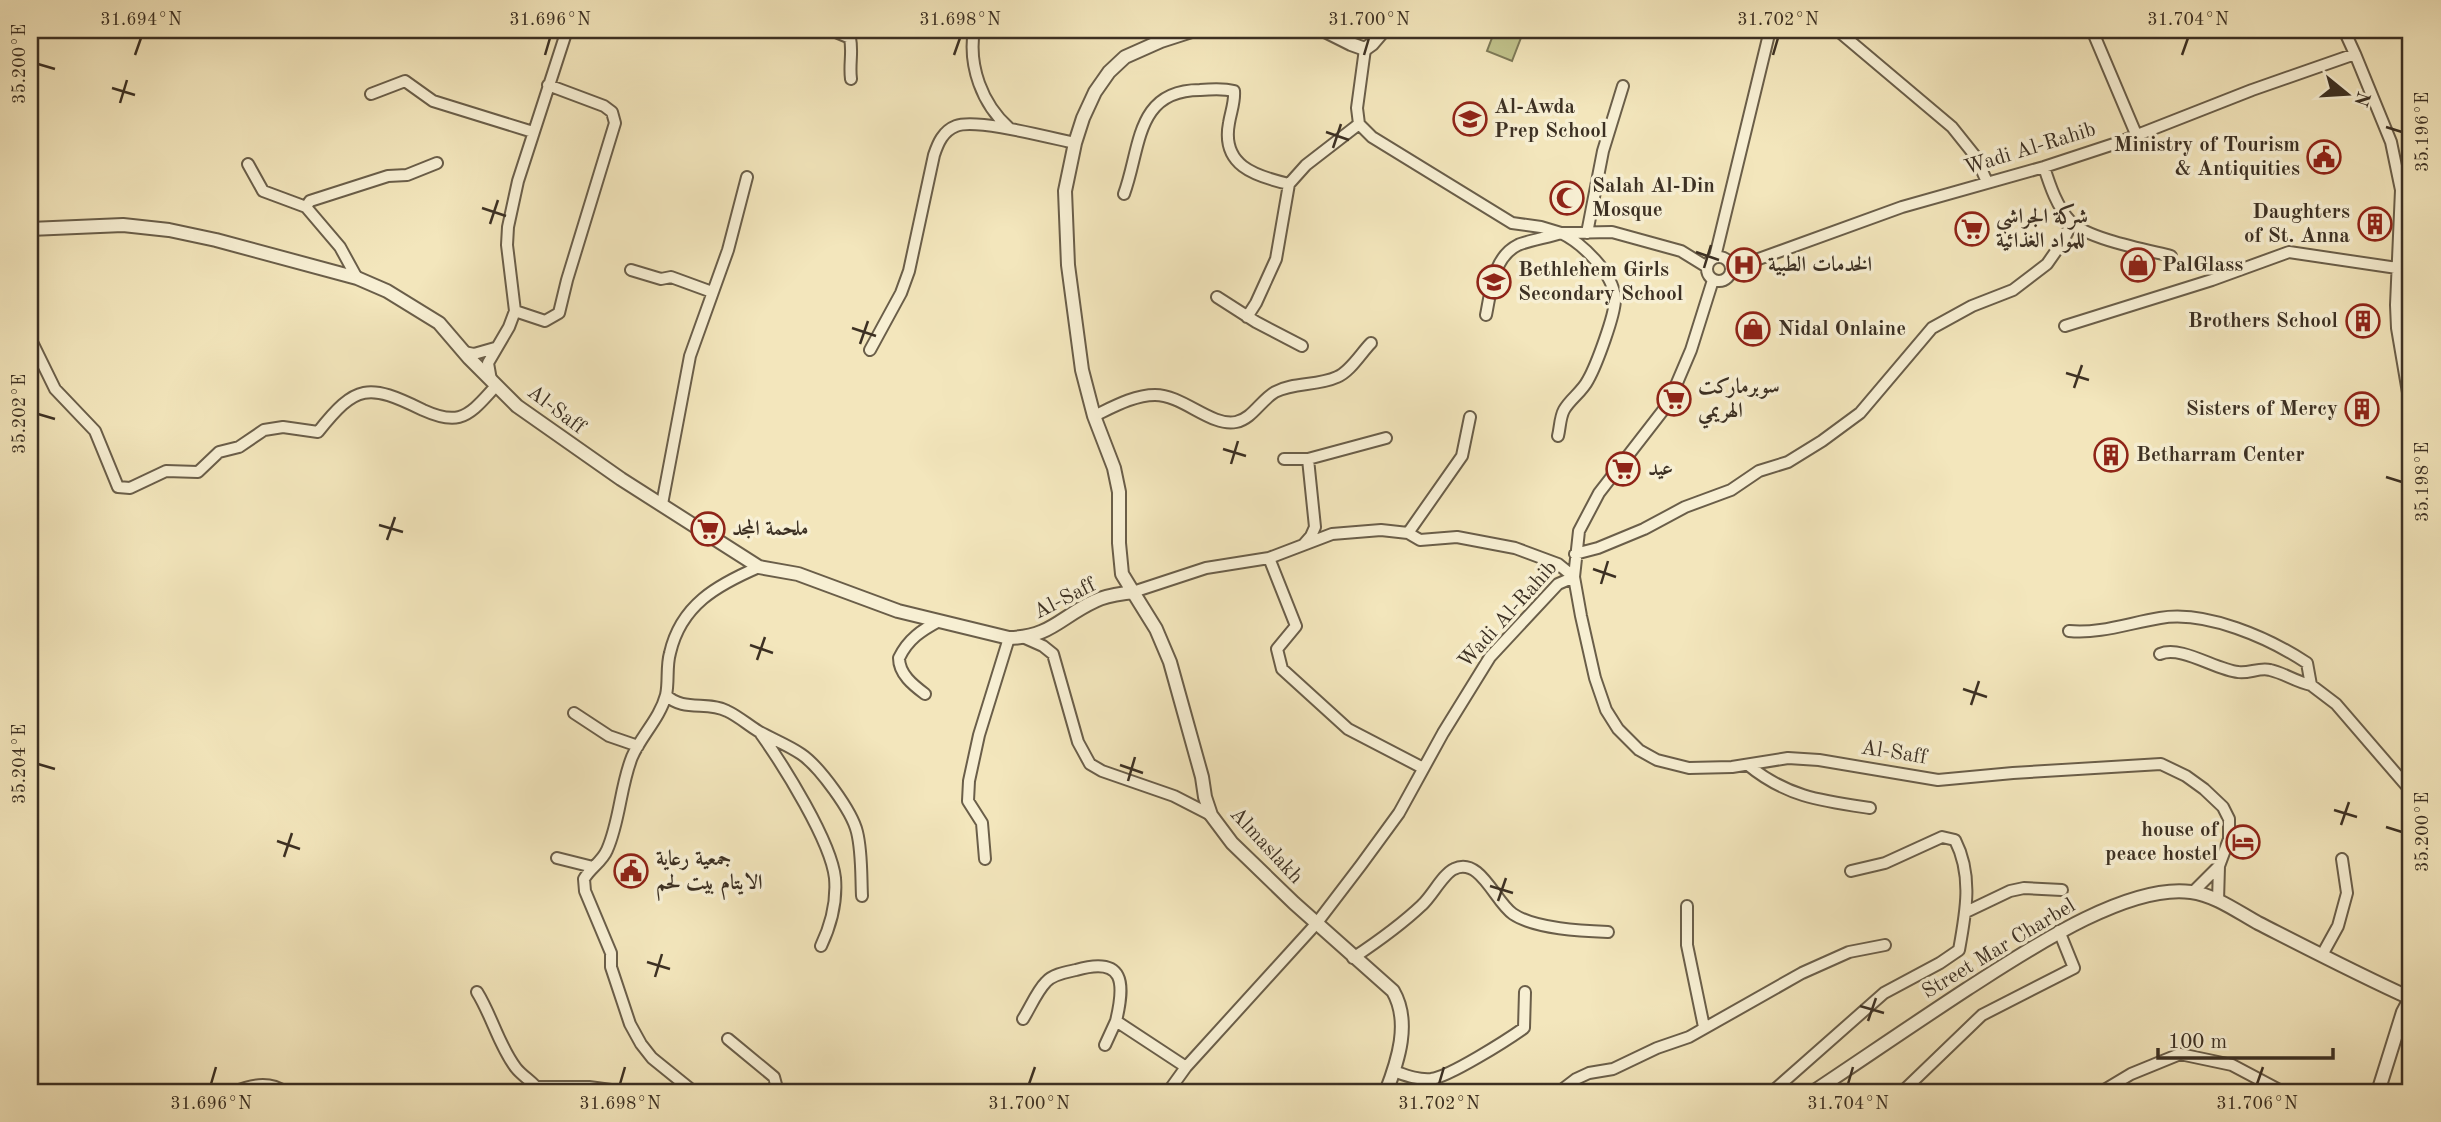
<svg xmlns="http://www.w3.org/2000/svg" width="2441" height="1122" font-family="'Old Standard TT',Amiri,serif">
<style>
.green{fill:#c1c38c;stroke:#7e7a58;stroke-width:2}
.lines{fill:none;stroke-linecap:round;stroke-linejoin:round}
.minor-casing{stroke:#6a5e49;stroke-width:14}
.tertiary-casing{stroke:#6a5e49;stroke-width:16}
.minor{stroke:#f7efd3;stroke-width:10}
.tertiary{stroke:#f7efd3;stroke-width:12}
.ticks{fill:none;stroke:#3c3023;stroke-width:2.5}
.labels{text-anchor:middle;dominant-baseline:central;stroke-width:7;stroke-linejoin:round;paint-order:stroke}
.poi-label{font-size:21px;font-weight:bold;fill:#3c3023;stroke:#f7efd3;text-anchor:start}
.street-label{font-size:21px;fill:#3c3023;stroke:#f7efd3}
.neatline{fill:none;stroke:#3c3023;stroke-width:2.5}
.ticks-label{font-size:18px;text-anchor:middle;fill:#3c3023}
</style>
<rect width="100%" height="100%" fill="#f3e6bc"/>
<filter id="stains"><feTurbulence type="fractalNoise" baseFrequency=".00286" numOctaves="4"/><feColorMatrix values="0 0 0 0 .2 0 0 0 0 .09 0 0 0 0 .02 0 0 0 .5 -.17"/></filter>
<radialGradient id="worn" r=".72"><stop offset=".6" stop-color="#630" stop-opacity="0"/><stop offset="1" stop-color="#630" stop-opacity=".3"/></radialGradient>
<path class="green" d="M1495,30H1524L1512,61L1487,51Z"/>
<g class="lines">
<defs>
<path id="minor" d="M831,30L850,38C853,52 849,64 851,79
M974,30C968,66 982,104 1009,128
M1837,30L1952,127L1976,157L1987,182
M2092,30L2136,134
M1365,49L1357,108L1359,124L1372,137L1512,223L1541,227L1561,233L1612,232L1681,251L1707,267
M2355,54L2391,142L2401,190L2396,305L2397,328L2411,410
M371,94L405,81L433,101L533,132
M248,164L263,191L306,207L340,247L357,278
M2044,167C2050,186 2057,207 2071,222C2088,239 2147,250 2171,256
M1124,194C1141,148 1135,90 1200,90C1211,89 1223,88 1234,91C1235,102 1231,111 1229,123C1221,165 1254,176 1289,184
M306,207L310,201L388,176L407,175L437,163
M1587,233L1603,151L1623,86
M1707 269a12 12 0 1 1 24 0a12 12 0 1 1-24 0Z
M1715,257L1770,30
M1731,269L1902,207L2044,167L2117,143L2252,90L2355,54L2344,30
M631,270L661,279L671,277L712,292
M1713,280L1691,350L1668,404L1599,493L1579,531L1574,577L1581,616L1595,678L1606,710L1618,729L1639,750L1657,760L1689,768L1732,767L1788,758L1819,760L1938,780L2013,773L2161,764L2186,776L2204,789L2223,807L2229,819V839L2219,866L2193,892
M1217,297L1256,322L1302,346
M515,311L545,321L559,313L567,280L615,123L612,112L604,106L548,85
M1486,315C1491,291 1493,257 1518,245C1527,241 1549,237 1561,233C1582,243 1613,273 1615,298C1616,313 1596,366 1588,380C1582,392 1570,399 1564,410C1560,417 1560,428 1558,436
M1247,317L1256,303L1276,259L1289,184L1306,165L1359,124
M2065,326L2212,280L2289,252L2397,268
M30,338L55,389L95,431L118,487L130,488L166,471L198,472L219,452L239,447L264,430L283,427L318,432C356,384 368,383 423,410C434,415 447,420 459,417C474,413 486,396 496,386
M870,350L901,293L909,271L934,155C938,143 943,131 956,126C976,118 1051,138 1075,143
M464,352L474,354L495,348
M491,380L488,363L509,327L515,311L507,245L508,227L518,181L567,30
M1094,416C1113,407 1134,395 1155,395C1183,395 1211,427 1236,422C1252,419 1261,400 1275,392C1293,382 1318,386 1337,377C1350,372 1361,353 1371,343
M1284,459H1308L1386,438
M662,504L690,356L728,250L747,177
M1408,533L1462,456L1470,417
M1304,544L1311,536L1315,527L1308,459
M1575,554L1598,548L1644,529L1685,507L1731,490L1759,471L1788,462L1822,441L1860,413L1932,328L1972,306L2013,290L2047,264L2063,241L2072,223
M1269,558L1296,626L1277,649L1282,669L1348,729L1423,768
M1133,592L1206,568L1269,558L1332,534L1381,530L1408,533L1420,540L1457,537L1515,548L1558,564L1574,577
M2069,631C2100,634 2129,623 2160,618C2206,610 2269,638 2307,663L2311,685L2336,704L2411,791
M1025,638L1043,646L1053,654L1078,742L1090,764L1102,771L1174,796L1211,815
M2160,654C2181,645 2216,670 2238,672C2248,674 2260,667 2270,670C2284,673 2296,682 2311,685
M925,694C913,685 899,674 899,658C908,639 922,630 939,621
M666,695C683,712 707,701 727,711C738,716 748,725 758,731C772,739 788,745 801,754C819,766 852,811 857,832C862,852 861,875 862,896
M574,713L609,736L638,746
M761,734C783,765 831,841 835,878C837,902 831,925 821,946
M1748,765C1787,797 1822,801 1870,808
M557,858L593,867
M985,859L982,823L968,801L969,781L979,735L1009,638
M2218,901L2219,866
M1687,906V945L1704,1027
M1966,912L2010,891L2024,888L2062,890
M2322,955L2338,926L2347,893L2342,859
M1353,958C1377,942 1401,925 1422,905C1432,896 1443,874 1454,869C1480,856 1495,902 1513,914C1535,929 1583,931 1608,932
M477,992C492,1016 499,1046 516,1068C523,1077 534,1082 540,1092
M1023,1019C1030,1008 1037,991 1046,982C1053,974 1067,972 1076,970C1125,956 1125,983 1116,1021L1186,1067
M728,1039L774,1077L778,1092
M1105,1045L1116,1021
M1393,1071C1405,1075 1417,1080 1431,1079C1449,1077 1507,1040 1524,1028L1525,992
M537,1087H589L626,1092
M234,1092C250,1085 270,1081 285,1092
M694,1092L652,1058L641,1044L630,1024L611,967V953L585,891L584,879C590,868 602,862 607,850C620,821 620,787 632,757C641,736 660,718 666,695C669,682 666,667 670,653C681,605 717,585 759,567
M1168,1092L1186,1067L1316,924L1361,865L1399,813L1443,733L1490,657L1558,584L1574,577
M1559,1092L1576,1079L1589,1073L1613,1069L1657,1048L1689,1037L1802,973L1849,952L1885,945
M1772,1092L1884,993L1940,963L1959,950C1966,912 1973,875 1955,840L1942,837L1885,863L1851,871
M1902,1092L1982,1015L2074,968L2059,931
M2101,1092L2131,1074L2180,1054L2232,1065L2283,1092"/>
<path id="tertiary" d="M1323,30L1351,44L1365,49L1372,44L1384,30
M30,229L123,225L169,230L216,240L357,278L387,291L439,323L469,358L517,406L621,479L759,567L798,574L898,611L1009,638C1051,637 1060,617 1095,601C1106,595 1121,594 1133,592L1122,574L1119,543V492L1114,468L1094,416L1082,370L1068,265L1065,191L1075,143L1083,118L1095,92L1109,72L1125,57L1161,41L1195,30
M1133,592L1156,629L1170,662L1202,777L1205,797L1211,815L1232,843L1294,903L1393,991C1411,1022 1398,1061 1386,1092
M1813,1092C1864,1058 1915,1023 1967,989C2022,954 2125,883 2191,892C2215,895 2238,912 2258,923C2309,949 2359,975 2410,998
M2378,1092L2403,1012L2411,997"/>
</defs>
<use href="#minor" class="minor-casing"/>
<use href="#tertiary" class="tertiary-casing"/>
<use href="#minor" class="minor"/>
<use href="#tertiary" class="tertiary"/>
</g>
<path class="ticks" d="M135,55L141,38M545,55L550,38M954,55L960,38M1364,55L1369,38M1773,55L1778,38M2182,55L2188,38M38,64L55,69M112,88L135,95M120,103L127,80M2386,127L2402,132M1326,132L1349,140M1333,148L1341,124M482,208L506,216M490,224L498,200M1696,252L1719,260M1704,268L1711,245M852,328L876,336M860,344L868,321M2066,373L2089,380M2074,388L2082,365M38,414L55,419M1223,449L1246,456M1231,464L1238,441M2386,477L2402,482M379,525L403,532M387,540L395,517M1593,569L1616,577M1601,584L1608,561M750,645L773,653M757,660L765,637M1963,689L1987,697M1971,705L1979,681M38,764L55,769M1120,765L1143,773M1128,781L1135,757M2334,810L2357,817M2341,825L2349,802M2386,827L2402,832M277,841L300,849M284,857L292,833M1490,886L1513,893M1498,901L1506,878M647,962L670,969M655,977L662,954M1860,1006L1884,1013M1868,1021L1876,998M211,1084L216,1067M620,1084L625,1067M1029,1084L1035,1067M1439,1084L1444,1067M1848,1084L1853,1067M2257,1084L2263,1067"/>
<defs>
<symbol id="school-ring" viewBox="-11 -11 22 22"><circle r="9.5" fill="#f7efd3" stroke="#8f2418" stroke-width="1.5"/><path d="M0-5L7-2L0 1L-7-2ZM-4 1L0 2.5L4 1V4Q0 6-4 4Z" fill="#8f2418"/></symbol>
<symbol id="civic-ring" viewBox="-11 -11 22 22"><circle r="9.5" fill="#f7efd3" stroke="#8f2418" stroke-width="1.5"/><path d="M-.6-6.5H3V-4.5H.6V-3L4-1V1h2V6H-6V1h2V-1L-.6-3ZM-1.2 2.5V6h2.4V2.5Z" fill="#8f2418"/></symbol>
<symbol id="mosque-ring" viewBox="-11 -11 22 22"><circle r="9.5" fill="#f7efd3" stroke="#8f2418" stroke-width="1.5"/><path d="M3.5-4.9A6 6 0 1 0 3.5 4.9A5 5 0 1 1 3.5-4.9Z" fill="#8f2418"/></symbol>
<symbol id="building-ring" viewBox="-11 -11 22 22"><circle r="9.5" fill="#f7efd3" stroke="#8f2418" stroke-width="1.5"/><path d="M-4-6H4V6H1V3H-1V6H-4ZM-2.5-4.3h1.7v1.8h-1.7ZM.8-4.3h1.7v1.8H.8ZM-2.5-1h1.7V.8h-1.7ZM.8-1h1.7V.8H.8Z" fill="#8f2418"/></symbol>
<symbol id="supermarket-ring" viewBox="-11 -11 22 22"><circle r="9.5" fill="#f7efd3" stroke="#8f2418" stroke-width="1.5"/><path d="M-6-5.5h2.5l.6 2H6L4.5 2H-2.5L-4.4-4H-6ZM-1.5 3.2a1.3 1.3 0 1 0 .1 0ZM3 3.2a1.3 1.3 0 1 0 .1 0Z" fill="#8f2418"/></symbol>
<symbol id="hospital-ring" viewBox="-11 -11 22 22"><circle r="9.5" fill="#f7efd3" stroke="#8f2418" stroke-width="1.5"/><path d="M-5-5h3v3.5h4V-5h3V5h-3V1.5h-4V5h-3Z" fill="#8f2418"/></symbol>
<symbol id="shop-ring" viewBox="-11 -11 22 22"><circle r="9.5" fill="#f7efd3" stroke="#8f2418" stroke-width="1.5"/><path d="M-5-2.5h2.3a2.7 3.5 0 0 1 5.4 0H5L5.5 6h-11ZM-1.5-2.5h3a1.5 2.3 0 0 0-3 0Z" fill="#8f2418"/></symbol>
<symbol id="hotel-ring" viewBox="-11 -11 22 22"><circle r="9.5" fill="#f7efd3" stroke="#8f2418" stroke-width="1.5"/><path d="M-6-4.5h1.5V1H6V5H4.5V3h-9V5H-6ZM-4 0a1.8 1.8 0 1 1 3.6 0ZM.5 0V-2.5h3Q6-2.5 6 0Z" fill="#8f2418"/></symbol>
</defs>
<g fill-rule="evenodd">
<use href="#school-ring" x="1451" y="100" width="38" height="38"/>
<use href="#civic-ring" x="2305" y="138" width="38" height="38"/>
<use href="#mosque-ring" x="1548" y="179" width="38" height="38"/>
<use href="#building-ring" x="2356" y="205" width="38" height="38"/>
<use href="#supermarket-ring" x="1953" y="210" width="38" height="38"/>
<use href="#hospital-ring" x="1725" y="246" width="38" height="38"/>
<use href="#shop-ring" x="2119" y="246" width="38" height="38"/>
<use href="#school-ring" x="1475" y="263" width="38" height="38"/>
<use href="#building-ring" x="2344" y="302" width="38" height="38"/>
<use href="#shop-ring" x="1734" y="310" width="38" height="38"/>
<use href="#supermarket-ring" x="1655" y="380" width="38" height="38"/>
<use href="#building-ring" x="2343" y="390" width="38" height="38"/>
<use href="#building-ring" x="2092" y="436" width="38" height="38"/>
<use href="#supermarket-ring" x="1604" y="450" width="38" height="38"/>
<use href="#supermarket-ring" x="689" y="510" width="38" height="38"/>
<use href="#hotel-ring" x="2224" y="823" width="38" height="38"/>
<use href="#civic-ring" x="612" y="852" width="38" height="38"/>
</g>
<g class="labels">
<g class="poi-label">
<text x="1494" y="107">Al-Awda<tspan x="1494" dy="24">Prep School</tspan></text>
<text x="2300" y="145" text-anchor="end">Ministry of Tourism<tspan x="2300" dy="24">&amp; Antiquities</tspan></text>
<text x="1592" y="186">Salah Al-Din<tspan x="1592" dy="24">Mosque</tspan></text>
<text x="2350" y="212" text-anchor="end">Daughters<tspan x="2350" dy="24">of St. Anna</tspan></text>
<text x="1996" y="217">شركة الجراشي<tspan x="1996" dy="24">للمواد الغذائية</tspan></text>
<text x="1768" y="265">الخدمات الطبية</text>
<text x="2162" y="265">PalGlass</text>
<text x="1518" y="270">Bethlehem Girls<tspan x="1518" dy="24">Secondary School</tspan></text>
<text x="2338" y="321" text-anchor="end">Brothers School</text>
<text x="1778" y="329">Nidal Onlaine</text>
<text x="1698" y="387">سوبرماركت<tspan x="1698" dy="24">الهريمي</tspan></text>
<text x="2338" y="409" text-anchor="end">Sisters of Mercy</text>
<text x="2136" y="455">Betharram Center</text>
<text x="1648" y="469">عيد</text>
<text x="732" y="529">ملحمة المجد</text>
<text x="2218" y="830" text-anchor="end">house of<tspan x="2218" dy="24">peace hostel</tspan></text>
<text x="656" y="859">جمعية رعاية<tspan x="656" dy="24">الايتام بيت لحم</tspan></text>
</g>
<g class="street-label">
<text transform="translate(2030 149) rotate(-17)">Wadi Al-Rahib</text>
<text transform="translate(556 410) rotate(37)">Al-Saff</text>
<text transform="translate(1065 599) rotate(-27)">Al-Saff</text>
<text transform="translate(1508 615) rotate(-48)">Wadi Al-Rahib</text>
<text transform="translate(1894 753) rotate(9)">Al-Saff</text>
<text transform="translate(1266 846) rotate(47)">Almaslakh</text>
<text transform="translate(1999 949) rotate(-31)">Street Mar Charbel</text>
</g>
</g>
<rect width="2441" height="1122" fill="none" stroke="#f3e6bc" stroke-width="77"/>
<g transform="translate(2347 94) rotate(108)" stroke="#f7efd3" stroke-width="5" paint-order="stroke">
<path d="M0-5L12 26L0 18L-12 26Z" fill="#3c3023"/>
<text y="-10" font-size="19" font-weight="bold" text-anchor="middle" fill="#3c3023">N</text>
</g>
<path d="M2158 1048v10h175v-10" fill="none" stroke="#3c3023" stroke-width="3.5"/>
<text x="2168" y="1048" font-size="21" fill="#3c3023" stroke="#f7efd3" stroke-width="5" paint-order="stroke">100 m</text>
<rect x="38" y="38" width="2364" height="1046" class="neatline"/>
<g class="ticks-label">
<text x="141" y="25">31.694°N</text>
<text x="550" y="25">31.696°N</text>
<text x="960" y="25">31.698°N</text>
<text x="1369" y="25">31.700°N</text>
<text x="1778" y="25">31.702°N</text>
<text x="2188" y="25">31.704°N</text>
<text transform="translate(19 64) rotate(-90)" y="6">35.200°E</text>
<text transform="translate(2422 132) rotate(-90)" y="6">35.196°E</text>
<text transform="translate(19 414) rotate(-90)" y="6">35.202°E</text>
<text transform="translate(2422 482) rotate(-90)" y="6">35.198°E</text>
<text transform="translate(19 764) rotate(-90)" y="6">35.204°E</text>
<text transform="translate(2422 832) rotate(-90)" y="6">35.200°E</text>
<text x="211" y="1109">31.696°N</text>
<text x="620" y="1109">31.698°N</text>
<text x="1029" y="1109">31.700°N</text>
<text x="1439" y="1109">31.702°N</text>
<text x="1848" y="1109">31.704°N</text>
<text x="2257" y="1109">31.706°N</text>
</g>
<rect width="100%" height="100%" filter="url(#stains)"/>
<rect width="100%" height="100%" fill="url(#worn)"/>
</svg>
